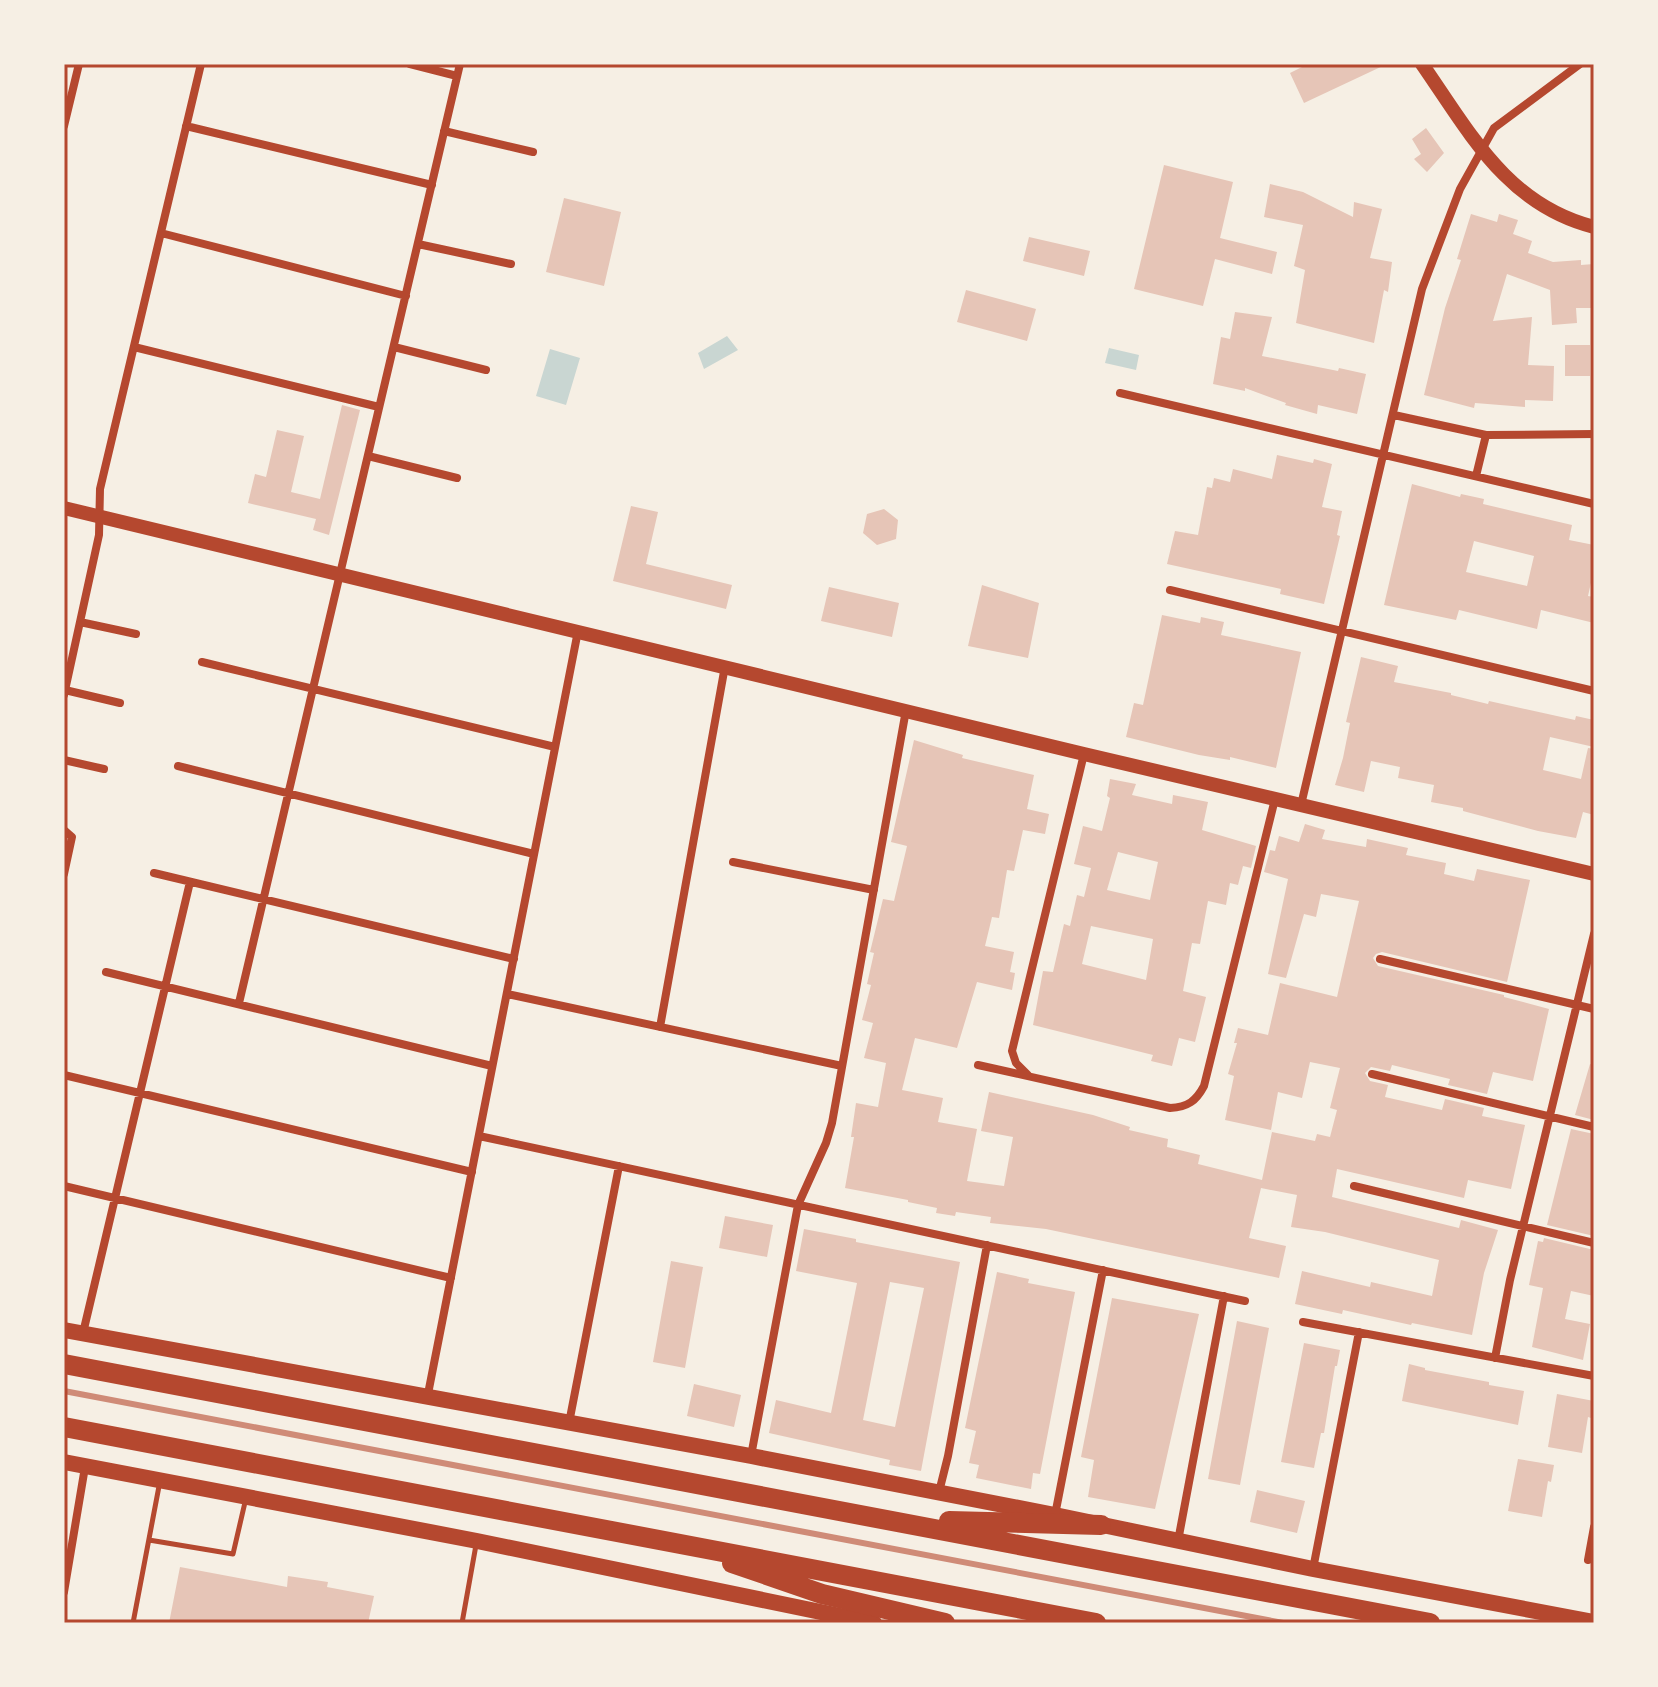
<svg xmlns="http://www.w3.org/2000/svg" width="1658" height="1687" font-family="'Asap Condensed',sans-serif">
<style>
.water{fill:#c9d6d2}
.building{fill:#e6c5b7;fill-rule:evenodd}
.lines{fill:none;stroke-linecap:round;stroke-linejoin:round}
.service{stroke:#b5482f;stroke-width:5}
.minor{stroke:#b5482f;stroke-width:8}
.tertiary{stroke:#b5482f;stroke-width:14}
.primary{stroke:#b5482f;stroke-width:16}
.motorway{stroke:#b5482f;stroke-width:20}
.rail{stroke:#cf8b77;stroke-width:6}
.neatline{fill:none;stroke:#b5482f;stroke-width:3}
</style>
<rect width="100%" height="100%" fill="#f6efe4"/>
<path class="water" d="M727,336L738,350L704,369L698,353Z
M1109,348L1139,355L1136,370L1105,363Z
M550,349L580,358L566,405L536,396Z"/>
<path class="building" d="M1308,64H1387L1304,103L1290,73Z
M1426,128L1444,153L1427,172L1414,159L1421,154L1412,139Z
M1164,165L1233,182L1220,238L1277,252L1272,274L1215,259L1203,306L1134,289Z
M1270,184L1303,192L1353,217L1354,202L1382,209L1370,258L1392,262L1388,292L1384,290L1374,343L1296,323L1305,270L1294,266L1303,225L1264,217Z
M564,198L621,212L604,286L546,272Z
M1471,214L1497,222L1499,214L1518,220L1513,234L1532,241L1528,253L1553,262L1581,260V265L1594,264V308H1576L1577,323L1552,325L1550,290L1507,274L1493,321L1532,317L1528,365L1554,366L1553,401L1525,400V407L1475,403L1474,408L1424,395L1445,308L1461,260L1457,259Z
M1029,237L1090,251L1084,276L1023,261Z
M966,290L1036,309L1027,341L957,322Z
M1235,312L1272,317L1262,356L1338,371L1339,368L1366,374L1357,414L1318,405L1317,414L1285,405L1286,403L1245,388V391L1213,384L1221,337L1230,339Z
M1565,345H1590V376H1565Z
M342,405L360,410L329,535L313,530L316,519L248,503L255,474L266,477L277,430L304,436L291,492L320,499Z
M1277,455L1313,463L1314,459L1332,464L1322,507L1342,511L1337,535L1340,536L1324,604L1280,594L1281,589L1167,564L1175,531L1198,535L1207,487L1212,488L1214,478L1230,482L1233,469L1272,479Z
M1412,484L1460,497L1461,494L1484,499L1483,504L1572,525L1569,540L1594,545V569L1588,596L1594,597V623L1541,610L1537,629L1459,610L1456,620L1384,605ZM1474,541L1534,556L1527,586L1466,572Z
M631,506L658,512L646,564L732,585L726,609L613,581Z
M884,509L898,520L896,539L877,545L863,533L867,514Z
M982,585L1039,603L1028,658L968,646Z
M829,587L899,603L892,637L821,621Z
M1162,615L1200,623L1201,617L1224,622L1221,635L1301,652L1276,768L1230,757V760L1199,755L1126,737L1134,703L1143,705Z
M1361,657L1398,666L1394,682L1451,693V695L1488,704L1489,701L1575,720L1576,716L1594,720V747L1550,737L1543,770L1581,779L1588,748L1594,749V815L1583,812L1576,838L1538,831L1463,811V808L1431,802L1434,785L1398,778L1400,767L1371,761L1364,792L1335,785L1343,758L1350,723L1346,722Z
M914,740L963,755L962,758L1034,775L1027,809L1049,814L1045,834L1023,830L1014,871L1007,870L999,918L992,917L985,946L1014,952L1010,972L1015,973L1012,990L977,982L957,1048L915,1038L902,1090L943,1098L938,1122L977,1129L967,1181L1004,1186L1013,1137L981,1131L989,1092L1093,1115L1130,1127L1129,1130L1168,1139L1167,1147L1200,1155L1198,1164L1262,1180L1272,1132L1315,1141L1317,1134L1330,1137L1337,1110L1330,1108L1340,1068L1310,1062L1302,1098L1278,1092L1271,1130L1225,1120L1234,1076L1228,1074L1237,1043H1234L1238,1028L1268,1035L1280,983L1337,997L1359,901L1321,894L1316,917L1304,914L1286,978L1268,974L1288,879L1264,872L1270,850L1275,851L1279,836L1299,842L1305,824L1325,830L1322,839L1366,847L1367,839L1408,848L1406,855L1446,863L1444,874L1474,881L1477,869L1530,880L1507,982L1382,952L1376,954L1373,958L1378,966L1504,995V997L1549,1009L1533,1081L1493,1072L1487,1094L1448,1085L1450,1079L1392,1065L1390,1071L1371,1067L1365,1073L1370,1081L1388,1085L1385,1097L1442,1110L1445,1099L1484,1108L1482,1116L1525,1125L1511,1189L1468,1180L1464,1198L1337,1169L1332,1197L1459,1228L1461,1220L1498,1230L1484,1273L1472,1335L1412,1323L1411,1325L1343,1310L1342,1314L1295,1304L1302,1271L1370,1287L1371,1282L1432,1296L1439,1260L1325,1232L1291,1227L1297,1195L1261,1188L1249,1238L1286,1246L1279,1278L1046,1229L990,1223L991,1217L956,1212L955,1216L936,1213L937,1208L908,1202V1200L845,1188L854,1137H851L856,1103L878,1107L886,1063L864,1058L873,1023L862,1020L871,985L867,984L874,953L870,952L883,899L894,901L907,846L891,842Z
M1110,779L1136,784L1132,795L1172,804L1173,795L1208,802L1202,830L1256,846L1251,868L1243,866L1238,885L1230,883L1226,905L1208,901L1200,944L1192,943L1183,991L1206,997L1195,1042L1179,1038L1172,1066L1151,1061L1153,1055L1033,1025L1043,971L1053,972L1064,924L1070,926L1077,895L1084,897L1091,868L1074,864L1083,826L1102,831L1110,798L1107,796ZM1118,852L1158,862L1150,900L1107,890ZM1091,926L1153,939L1146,980L1082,964Z
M1590,1064L1594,1065V1120L1575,1115Z
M1571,1129L1594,1134V1236L1547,1225Z
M725,1216L773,1225L767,1257L719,1248Z
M804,1229L856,1239V1242L960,1262L921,1471L889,1465L890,1460L769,1433L776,1400L831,1413L857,1283L796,1271ZM890,1282L924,1288L895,1427L863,1420Z
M1544,1238L1594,1250V1296L1571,1291L1565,1319L1590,1324L1583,1360L1532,1347L1543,1288L1529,1285L1538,1241L1543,1242Z
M671,1261L703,1267L685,1368L653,1362Z
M997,1272L1029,1279L1028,1283L1075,1292L1040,1474L1033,1473L1031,1489L976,1478L979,1465L969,1463L976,1431L965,1428Z
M1112,1298L1199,1314L1155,1509L1088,1497L1094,1460L1081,1457Z
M1237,1321L1269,1328L1240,1485L1208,1479Z
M1304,1343L1340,1350L1337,1366H1335L1324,1433H1321L1314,1468L1281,1462Z
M1409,1364L1425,1368V1370L1489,1382V1385L1524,1391L1518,1425L1402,1401Z
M694,1384L741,1395L734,1427L687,1416Z
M1557,1394L1594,1401L1591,1418L1588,1417L1582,1453L1548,1447Z
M1518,1459L1554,1465L1551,1482L1548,1481L1542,1517L1508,1511Z
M1257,1490L1305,1501L1297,1533L1250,1522Z
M180,1567L287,1587L288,1576L328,1582L327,1587L374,1596L368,1623H169Z"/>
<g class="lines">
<path class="service" d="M149,1540L233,1554L246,1498
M133,1623L160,1481
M462,1623L476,1545"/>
<path class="minor" d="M410,64L457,76
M64,126L79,64
M186,126L432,185
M444,131L533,152
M161,233L406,296
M418,244L511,264
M134,347L379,407
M394,347L486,370
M1120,393L1594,504
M1394,415L1486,435L1594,434
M368,456L457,478
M1476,476L1486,435
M1170,590L1594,691
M80,622L136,634
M202,662L555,747
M65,690L120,703
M64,695L99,535L100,489L201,64
M64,760L104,769
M178,766L534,854
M1301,805L1422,289L1460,189L1494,128L1580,64
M64,830L72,837L64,874
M733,862L874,890
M154,873L514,959
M1380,959L1594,1009
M106,972L492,1066
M507,994L842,1066
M239,1003L460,64
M660,1027L725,666
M978,1065L1170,1108C1188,1107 1196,1101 1204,1086L1275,799
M1372,1074L1594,1127
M64,1075L472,1172
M1028,1075L1016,1063L1012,1051L1084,754
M479,1136L1245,1301
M64,1186L451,1278
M1354,1186L1594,1243
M1303,1322L1594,1376
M83,1333L190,882
M1495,1358L1510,1280L1594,934
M427,1399L578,631
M569,1423L619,1166
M751,1456L798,1205L826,1143L832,1123L906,710
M939,1492L948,1456L987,1245
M1055,1515L1103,1270
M1178,1541L1224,1296
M1588,1560L1594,1527
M1313,1569L1359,1332
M64,1592L85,1467"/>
<path class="tertiary" d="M1422,64C1470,133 1507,205 1594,227
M64,508L1084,754L1594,874"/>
<path class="primary" d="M64,1330L751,1456L1055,1515L1313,1569L1594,1622
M64,1462L477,1541L874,1623"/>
<path class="motorway" d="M64,1364L1430,1623
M64,1427L1096,1623
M949,1521L1101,1525
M732,1563L822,1594L945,1623"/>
<path class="rail" d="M64,1391L1283,1623"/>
</g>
<rect width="1658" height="1687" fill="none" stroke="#f6efe4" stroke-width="132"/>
<rect x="66" y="66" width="1526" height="1555" class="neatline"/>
</svg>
